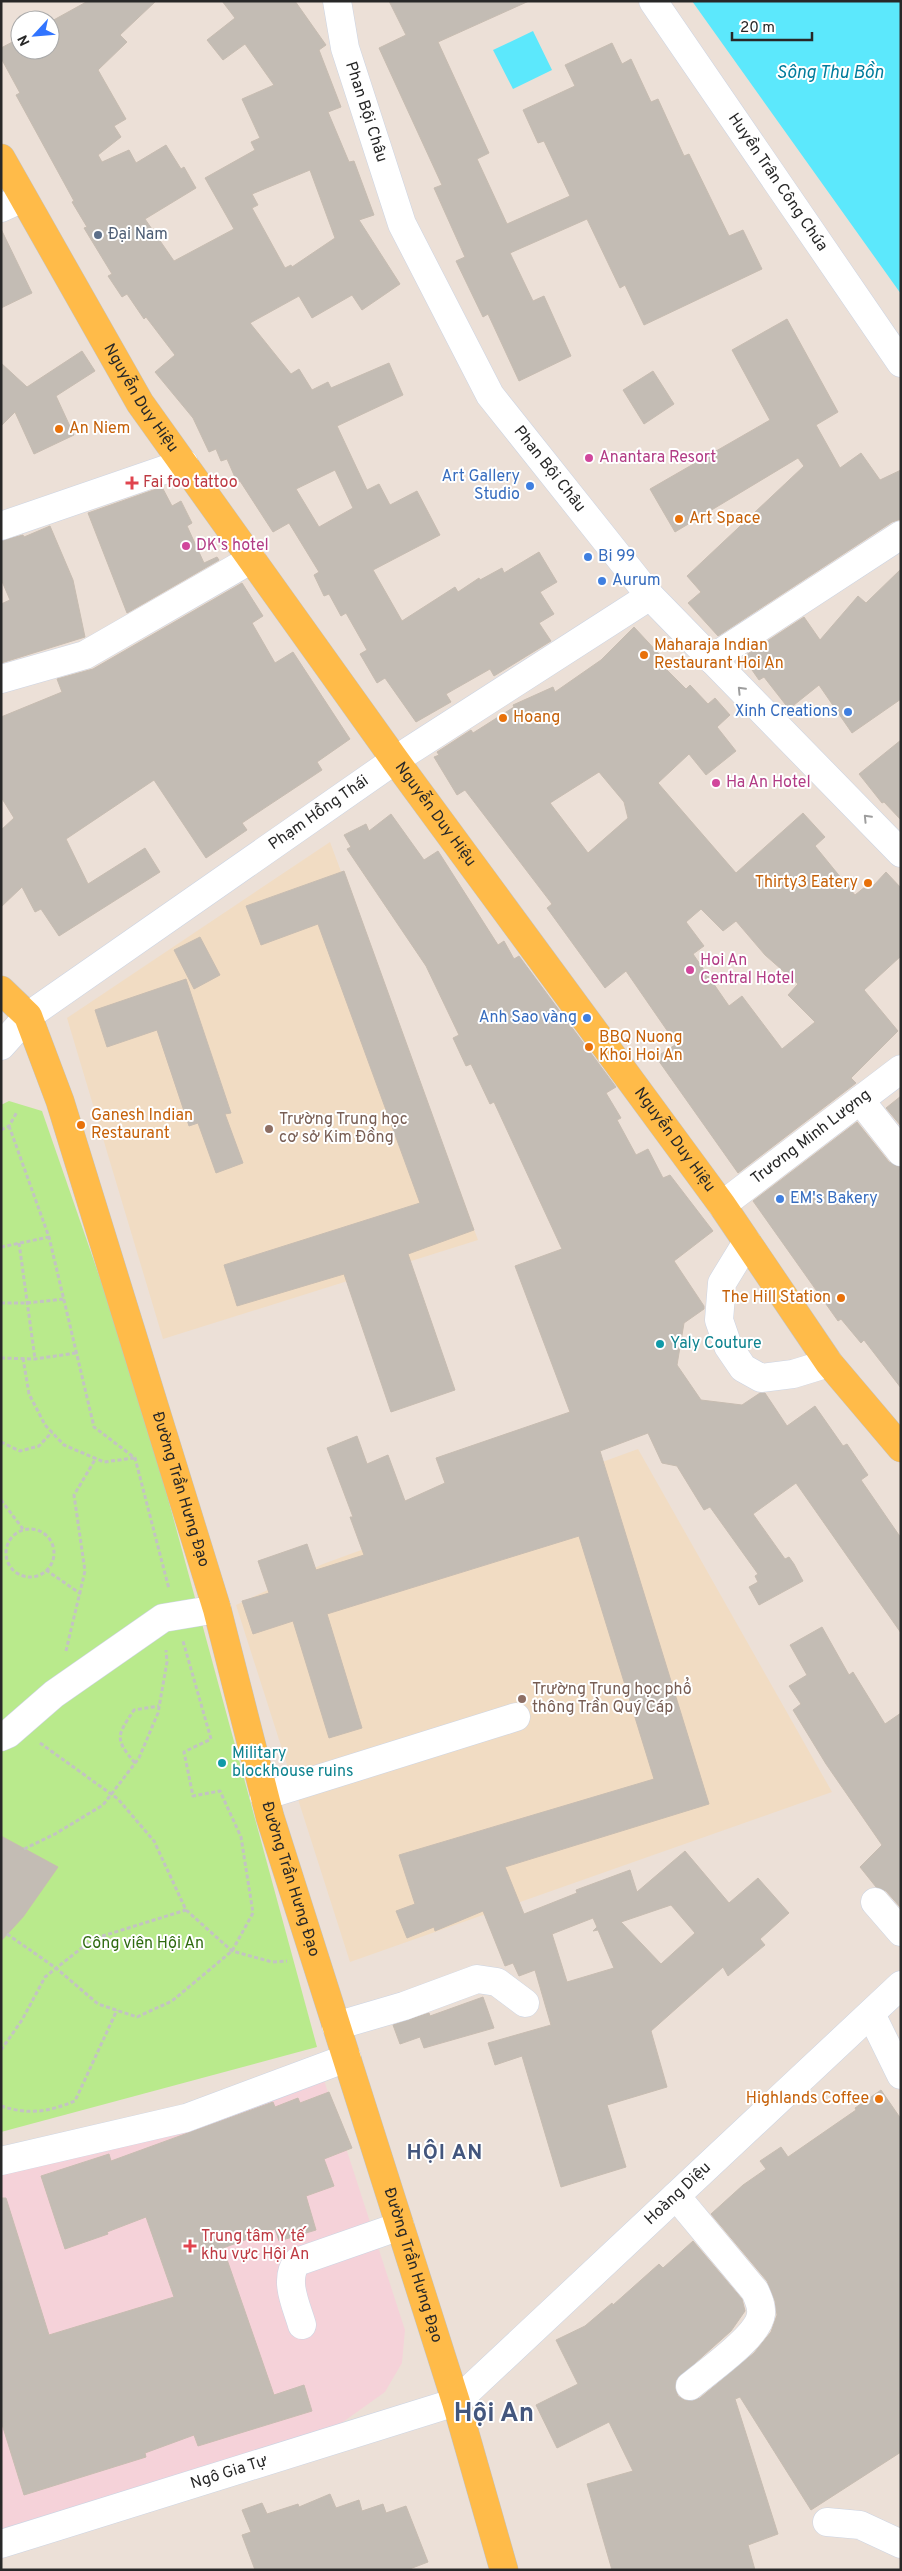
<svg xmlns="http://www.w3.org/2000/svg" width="902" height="2571" font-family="Overpass,sans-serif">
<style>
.education{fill:#f1dcc3}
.medical{fill:#f5d2d9}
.green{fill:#b9ea8c}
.water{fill:#5ce8fc}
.building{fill:#c3bcb4;stroke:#c7bcb1;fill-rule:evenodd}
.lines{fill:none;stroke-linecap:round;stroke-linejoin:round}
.minor-casing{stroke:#ccd4e3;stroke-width:29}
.major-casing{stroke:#c3c3c3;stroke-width:29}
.path{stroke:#c3c3c3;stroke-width:3;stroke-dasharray:4 2.5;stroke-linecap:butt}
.minor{stroke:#fff;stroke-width:28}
.major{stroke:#ffbb49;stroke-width:28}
.oneway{stroke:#9e9e9e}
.service-dot{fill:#5c6f8a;stroke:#fff;stroke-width:2}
.food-dot{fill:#e8710a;stroke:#fff;stroke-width:2}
.hotel-dot{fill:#d1479c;stroke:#fff;stroke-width:2}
.health-dot{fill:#e0444e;stroke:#fff;stroke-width:2}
.shop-dot{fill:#3f7fe0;stroke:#fff;stroke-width:2}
.education-dot{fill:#8d6e63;stroke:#fff;stroke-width:2}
.culture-dot{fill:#0f9aa8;stroke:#fff;stroke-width:2}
.labels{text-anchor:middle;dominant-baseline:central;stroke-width:4;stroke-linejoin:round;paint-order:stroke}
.street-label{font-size:16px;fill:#282828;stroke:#fff}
.service-label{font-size:16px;fill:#4e5e75;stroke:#fff;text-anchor:start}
.food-label{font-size:16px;fill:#c56008;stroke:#fff;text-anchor:start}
.hotel-label{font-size:16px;fill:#b23c85;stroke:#fff;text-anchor:start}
.shop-label{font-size:16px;fill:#366cbe;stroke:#fff;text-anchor:end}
.health-label{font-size:16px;fill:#be3a42;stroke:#fff;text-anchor:start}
.education-label{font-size:16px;fill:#785e54;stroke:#fff;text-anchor:start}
.culture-label{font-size:16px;fill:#0d838f;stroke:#fff;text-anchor:start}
.park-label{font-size:16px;fill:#306b11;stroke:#fff}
.water-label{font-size:18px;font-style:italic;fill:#017c9c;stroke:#fff}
.district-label{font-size:21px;font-weight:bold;letter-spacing:1px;fill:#43567d;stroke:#fff}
.town-label{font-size:26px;font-weight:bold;fill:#43567d;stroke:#fff}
</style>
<rect width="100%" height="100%" fill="#ece0d7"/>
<path class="education" d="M330,842L478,1240L163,1339L67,1018Z
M638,1449L832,1792L350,1962L236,1605L323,1564Z"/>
<path class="medical" d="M324,2080L405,2330L402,2363L385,2392L336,2427L1,2531V2162Z"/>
<path class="green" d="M9,1101L42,1111L138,1388L317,2047L1,2132V1105Z"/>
<path class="water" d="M692,1H901V294Z
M533,31L552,70L513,89L493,50Z"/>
<path class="building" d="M88,1H156L120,35L127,42L98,70L126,119L114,126L121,137L98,155L102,162L129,150L136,163L166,145L181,169L184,167L196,188L145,219L174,261L234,229L205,178L255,150L251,142L260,138L242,99L274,85L245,44L223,60L207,40L235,18L222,1H295L326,45L319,50L341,107L328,112L349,162L354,161L374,215L359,220L400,284L362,310L352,295L312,318L299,296L250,323L291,374L299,369L312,390L328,382L331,388L389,363L403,395L337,426L367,490L379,484L390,505L417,491L440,535L373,570L402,621L455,587L458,592L479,578L480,580L502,568L504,573L539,552L557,582L540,592L554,614L539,623L551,641L494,676L490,669L446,694L451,702L416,722L385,678L377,683L360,654L367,650L346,613L341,616L329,594L324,596L314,575L319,572L289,523L273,532L240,481L237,482L227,459L221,461L216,449L209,452L193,418L155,372L175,355L146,317L144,319L127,294L122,297L108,276L112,274L84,228L87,227L72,202L74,201L16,95L20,93L1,58V48L20,38V50H50V22ZM310,170L335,238L292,267L291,265L285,268L252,208L258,205L252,194ZM335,470L353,508L319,527L296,489Z
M389,1H529L438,42L489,153L477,159L507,224L570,196L544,141L538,143L523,110L575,86L565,65L612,43L622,64L631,59L651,102L658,99L684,156L689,154L729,236L743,230L762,269L644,325L625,285L620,288L587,219L510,253L533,301L544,296L571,356L519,381L488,314L483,317L456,261L465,257L434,188L442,185L379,48L406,35Z
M1,229L32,293L1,308Z
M787,319L838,412L816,425L840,468L861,453L880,480L901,470V519L892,522L718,636L688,603L701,592L687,576L804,466L798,458L675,532L650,489L770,420L732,350Z
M82,351L95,371L56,396L74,435L34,454L15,412L1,426V363L27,387Z
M653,371L674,404L644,424L623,390Z
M162,487L172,506L181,501L192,523L187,526L204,563L217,557L219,560L127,613L88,513Z
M50,526L73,580L85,637L1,663V604L10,600L1,579V541L23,535L24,537Z
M901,569V699L852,733L819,685L789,709L764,677L759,680L743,657L804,617L820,640L858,596L866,603Z
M242,583L263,616L252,623L275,663L293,652L350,739L317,762L322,770L242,823L247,830L206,858L154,780L66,839L88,884L145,848L160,872L59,936L41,909L35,912L22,887L1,907V830L14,818L1,797V717L62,692L57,679L93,669Z
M634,627L660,655L656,659L686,689L690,685L708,704L715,698L730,715L717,727L736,751L706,775L689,754L658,783L736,873L803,813L825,837L815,846L855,895L871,882L874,885L886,872L901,888V956L864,990L898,1031L851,1078L856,1083L738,1173L656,1057L675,1045V1042L626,971L605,988L547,908L552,904L465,790L457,795L434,757L439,755L437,752L471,730L473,733L514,707L513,705L553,687L555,692L601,660ZM599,772L624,802L628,818L588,853L550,803ZM701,909L723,931L736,921L765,955L798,984L788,995L815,1022L782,1049L742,996L729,1006L693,954L704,946L686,922Z
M901,740V820L884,802L882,803L859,774Z
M391,814L424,860L438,851L498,945L504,941L514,959L519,956L616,1087L606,1093L621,1118L617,1120L636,1155L648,1149L663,1178L670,1175L713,1231L674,1261L704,1306V1309L684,1323L677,1365L701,1400L742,1405L760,1393H765L787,1426L815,1406L843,1446L847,1444L868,1475L861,1480L901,1538V1633L796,1483L753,1514L785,1559L789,1557L794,1564L803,1581L759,1605L749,1587L758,1582L755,1576L758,1574L710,1507L704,1510L677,1466L662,1463L648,1433L600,1451L709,1804L505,1867L524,1914L577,1893L576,1890L630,1870L637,1892L685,1851L729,1903L758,1878L789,1913L760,1939L765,1945L728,1976L723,1967L651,2031L667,2087L607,2105L626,2167L561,2187L522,2056L495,2065L488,2043L551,2025L535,1970L519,1976L513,1963L505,1966L483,1911L435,1931L434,1927L407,1938L396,1911L415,1904L399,1855L654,1779L579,1536L327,1614L362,1728L329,1738L293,1621L253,1634L242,1601L269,1593L258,1561L307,1544L316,1570L364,1555L350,1517H353L327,1448L357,1436L367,1464L388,1455L405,1501L445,1483L436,1458L570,1412L515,1266L562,1249L494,1102L490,1104L471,1064L466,1066L453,1038L459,1035L426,966L347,849L351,847L344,835L366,824L369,831ZM671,1905L695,1933L661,1964L621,1922ZM593,1918L597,1927L593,1931L598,1930L614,1968L567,1982L552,1934Z
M344,871L474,1230L408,1254L455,1390L391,1412L344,1274L237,1306L224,1265L420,1203L318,924L261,945L246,906Z
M200,937L220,975L194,989L174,950Z
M186,979L231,1113L225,1114L243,1163L216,1173L198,1123L189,1126L157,1030L107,1047L95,1010Z
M901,1096V1126L886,1108Z
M857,1122L889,1162L901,1167V1388L864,1340L861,1343L841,1319L838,1321L753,1201Z
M822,1627L849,1675L853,1672L885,1724L901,1713V1908L886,1891L876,1887L860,1867L882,1845L826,1764L793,1710L801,1704L789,1686L807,1675L790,1645Z
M1,1836L58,1867L23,1917L1,1941Z
M483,1997L494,2028L424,2048L420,2037L400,2044L393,2025L429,2013L430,2016Z
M881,2090L901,2119V2452L811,2510L740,2397L735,2399L778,2534L748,2545L755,2570H612L587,2484L633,2471L609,2422L557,2448L536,2405L578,2384L556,2340L585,2326L612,2303L613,2305L659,2264L663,2268L693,2241L742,2299L745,2311L731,2331L676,2380L675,2388L678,2396L684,2400L692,2401L700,2398L754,2353L771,2332L777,2315L775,2301L767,2281L711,2214L743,2185L766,2169L760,2161L781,2147L788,2157L856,2110L855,2108Z
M329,2092L352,2148L324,2159L334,2186L306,2196L316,2230L279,2241L275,2229L223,2248L274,2395L304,2385L312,2411L198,2446L194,2435L145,2453L146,2457L24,2495L1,2421V2198H6L49,2335L174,2297L146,2217L107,2232L108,2234L65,2249L41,2176L109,2154L111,2161L273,2102L275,2107L298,2098L300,2103Z
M330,2494L336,2508L359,2500L362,2511L383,2504L386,2513L406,2506L428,2562L407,2570H255L242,2535L251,2532L242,2510L262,2503L267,2514L298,2504L299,2507Z"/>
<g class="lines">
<defs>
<g id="minor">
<path id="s1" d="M337,1L345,48L402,224L490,395L650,596L901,853"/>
<path id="s2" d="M653,1L901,363"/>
<path d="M1,208L23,198"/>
<path d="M1,526L184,463"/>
<path d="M711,659L901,535"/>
<path d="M1,679L85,655L252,559"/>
<path id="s3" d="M1,1046L28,1016L395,760L650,596"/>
<path d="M860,1100L901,1152"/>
<path id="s4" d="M722,1205L901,1069"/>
<path d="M747,1242L722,1283L719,1320L728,1346L743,1368L761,1378L793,1374L829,1363"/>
<path d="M1,1737L8,1734L54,1694L163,1618L217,1609"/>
<path d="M264,1796L516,1717"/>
<path d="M875,1902L901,1932"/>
<path d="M871,2014L901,2075"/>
<path d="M336,2026L404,2006L477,1979L497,1982L525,2003"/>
<path d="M1,2161L186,2118L347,2058"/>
<path d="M676,2196L755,2291C758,2298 762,2306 761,2314C759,2336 708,2371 690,2386"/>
<path d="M302,2325C297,2307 283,2280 297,2262L400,2226"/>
<path d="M827,2522L860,2525L901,2544"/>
<path id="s5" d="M1,2544L456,2402L901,1985"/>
</g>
<g id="major">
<path id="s6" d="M1,158L140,403L395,760L722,1205L829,1363L901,1448"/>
<path id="s7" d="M1,990L28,1016L60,1101L217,1609L270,1817L456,2402L504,2570"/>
</g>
</defs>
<use href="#minor" class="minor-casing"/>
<use href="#major" class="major-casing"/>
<path class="path" d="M9,1126L49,1237L94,1427L135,1458L169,1589
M1,1130L9,1126L17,1112
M19,1243L35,1359
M1,1247L49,1237
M1,1303H27L64,1299
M1,1358L35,1359L76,1353
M23,1358L29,1394L45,1425L64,1445L104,1462L134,1458
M1,1442L20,1451L39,1446L52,1432
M1,1500L23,1529
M6 1553a24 24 0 1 1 48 0a24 24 0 1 1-48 0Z
M46,1570L81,1594
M66,1651L85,1571L74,1495L96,1458
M40,1743L118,1799L154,1841L186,1910L232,1951L272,1962L287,1961
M135,1763C114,1738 117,1736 134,1710L159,1706
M24,1849L55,1834L103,1805L139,1758L158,1713L167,1662L166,1650
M7,1934L56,1968L98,2004L137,2017L172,2001L232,1951L253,1913L241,1837L220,1791L193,1796L184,1752L211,1739L183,1641
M1,2050L22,2020L45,1977L93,1939L186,1910
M1,2106C29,2115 48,2112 75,2101L117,2010"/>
<use href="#minor" class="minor"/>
<use href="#major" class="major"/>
</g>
<defs><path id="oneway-chevron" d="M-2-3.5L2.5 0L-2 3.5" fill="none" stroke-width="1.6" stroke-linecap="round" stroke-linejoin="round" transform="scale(1.25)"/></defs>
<g class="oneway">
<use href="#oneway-chevron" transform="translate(741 690) rotate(-134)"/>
<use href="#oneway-chevron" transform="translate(867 818) rotate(-134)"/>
</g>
<circle class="service-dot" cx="98" cy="235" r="5"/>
<g class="food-dot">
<circle cx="59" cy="429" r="5"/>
<circle cx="679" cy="519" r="5"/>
<circle cx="644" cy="655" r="5"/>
<circle cx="503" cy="718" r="5"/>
<circle cx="868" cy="883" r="5"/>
<circle cx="589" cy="1047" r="5"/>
<circle cx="81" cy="1125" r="5"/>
<circle cx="841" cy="1298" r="5"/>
<circle cx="879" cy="2099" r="5"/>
</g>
<g class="hotel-dot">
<circle cx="589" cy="458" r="5"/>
<circle cx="186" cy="546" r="5"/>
<circle cx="716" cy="783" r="5"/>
<circle cx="690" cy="970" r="5"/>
</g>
<g class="health-dot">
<path d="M129.5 475.5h5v5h5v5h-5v5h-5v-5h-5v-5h5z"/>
<path d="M187.5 2238.5h5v5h5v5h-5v5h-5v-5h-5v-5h5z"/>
</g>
<g class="shop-dot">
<circle cx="530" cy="486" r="5"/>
<circle cx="588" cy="557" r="5"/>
<circle cx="602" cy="581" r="5"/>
<circle cx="848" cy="712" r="5"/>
<circle cx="587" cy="1018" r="5"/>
<circle cx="780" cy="1199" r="5"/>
</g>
<g class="education-dot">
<circle cx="269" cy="1129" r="5"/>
<circle cx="522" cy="1699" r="5"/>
</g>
<g class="culture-dot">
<circle cx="660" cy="1344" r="5"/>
<circle cx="222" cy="1763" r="5"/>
</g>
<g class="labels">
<g class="street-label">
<text stroke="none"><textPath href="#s1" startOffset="115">Phan Bội Châu</textPath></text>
<text stroke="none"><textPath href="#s2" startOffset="220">Huyền Trân Công Chúa</textPath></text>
<text stroke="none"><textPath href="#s6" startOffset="278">Nguyễn Duy Hiệu</textPath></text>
<text stroke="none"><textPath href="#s1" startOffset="520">Phan Bội Châu</textPath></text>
<text stroke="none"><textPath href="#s3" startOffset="395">Phạm Hồng Thái</textPath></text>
<text stroke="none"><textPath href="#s6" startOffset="788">Nguyễn Duy Hiệu</textPath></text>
<text stroke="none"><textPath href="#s4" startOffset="112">Trương Minh Lượng</textPath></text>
<text stroke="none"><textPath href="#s6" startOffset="1192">Nguyễn Duy Hiệu</textPath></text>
<text stroke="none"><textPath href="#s7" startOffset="535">Đường Trần Hưng Đạo</textPath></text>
<text stroke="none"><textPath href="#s7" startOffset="940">Đường Trần Hưng Đạo</textPath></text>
<text stroke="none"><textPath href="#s5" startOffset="781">Hoàng Diệu</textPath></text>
<text stroke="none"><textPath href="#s7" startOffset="1345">Đường Trần Hưng Đạo</textPath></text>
<text stroke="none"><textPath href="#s5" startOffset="239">Ngô Gia Tự</textPath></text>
</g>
<g class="service-label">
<text x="108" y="235">Đại Nam</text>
</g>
<g class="food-label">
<text x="69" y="429">An Niem</text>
<text x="689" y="519">Art Space</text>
<text x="654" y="646">Maharaja Indian<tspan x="654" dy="18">Restaurant Hoi An</tspan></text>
<text x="513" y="718">Hoang</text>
<text x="858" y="883" text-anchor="end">Thirty3 Eatery</text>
<text x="599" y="1038">BBQ Nuong<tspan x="599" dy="18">Khoi Hoi An</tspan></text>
<text x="91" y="1116">Ganesh Indian<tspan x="91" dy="18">Restaurant</tspan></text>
<text x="831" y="1298" text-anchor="end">The Hill Station</text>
<text x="869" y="2099" text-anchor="end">Highlands Coffee</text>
</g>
<g class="hotel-label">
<text x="599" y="458">Anantara Resort</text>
<text x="196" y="546">DK's hotel</text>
<text x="726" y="783">Ha An Hotel</text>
<text x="700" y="961">Hoi An<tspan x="700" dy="18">Central Hotel</tspan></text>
</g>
<g class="shop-label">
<text x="520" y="477">Art Gallery<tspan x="520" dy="18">Studio</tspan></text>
<text x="598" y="557" text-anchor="start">Bi 99</text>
<text x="612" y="581" text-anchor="start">Aurum</text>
<text x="838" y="712">Xinh Creations</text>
<text x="577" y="1018">Anh Sao vàng</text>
<text x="790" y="1199" text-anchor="start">EM's Bakery</text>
</g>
<g class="health-label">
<text x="143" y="483">Fai foo tattoo</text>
<text x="201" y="2237">Trung tâm Y tế<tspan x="201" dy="18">khu vực Hội An</tspan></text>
</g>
<g class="education-label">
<text x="279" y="1120">Trường Trung học<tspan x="279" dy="18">cơ sở Kim Đồng</tspan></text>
<text x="532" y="1690">Trường Trung học phổ<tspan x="532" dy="18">thông Trần Quý Cáp</tspan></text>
</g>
<g class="culture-label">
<text x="670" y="1344">Yaly Couture</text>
<text x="232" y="1754">Military<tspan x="232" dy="18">blockhouse ruins</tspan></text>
</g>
<g class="park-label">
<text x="143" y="1944">Công viên Hội An</text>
</g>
<g class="water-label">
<text x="830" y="73">Sông Thu Bồn</text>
</g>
<g class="district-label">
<text x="445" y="2153">HỘI AN</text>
</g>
<g class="town-label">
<text x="494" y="2414">Hội An</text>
</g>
</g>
<rect width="902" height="2571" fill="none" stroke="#282828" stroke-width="5"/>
<g transform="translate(35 35) rotate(244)"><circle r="24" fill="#ffffff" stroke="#a9a9a9"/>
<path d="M0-4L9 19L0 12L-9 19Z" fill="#3174ff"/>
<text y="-8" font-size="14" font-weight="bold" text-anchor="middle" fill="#282828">N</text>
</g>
<path d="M732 32v8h80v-8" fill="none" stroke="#282828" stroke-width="2.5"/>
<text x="740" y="32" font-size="15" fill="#282828" stroke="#ffffff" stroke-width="4" paint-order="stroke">20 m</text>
</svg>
